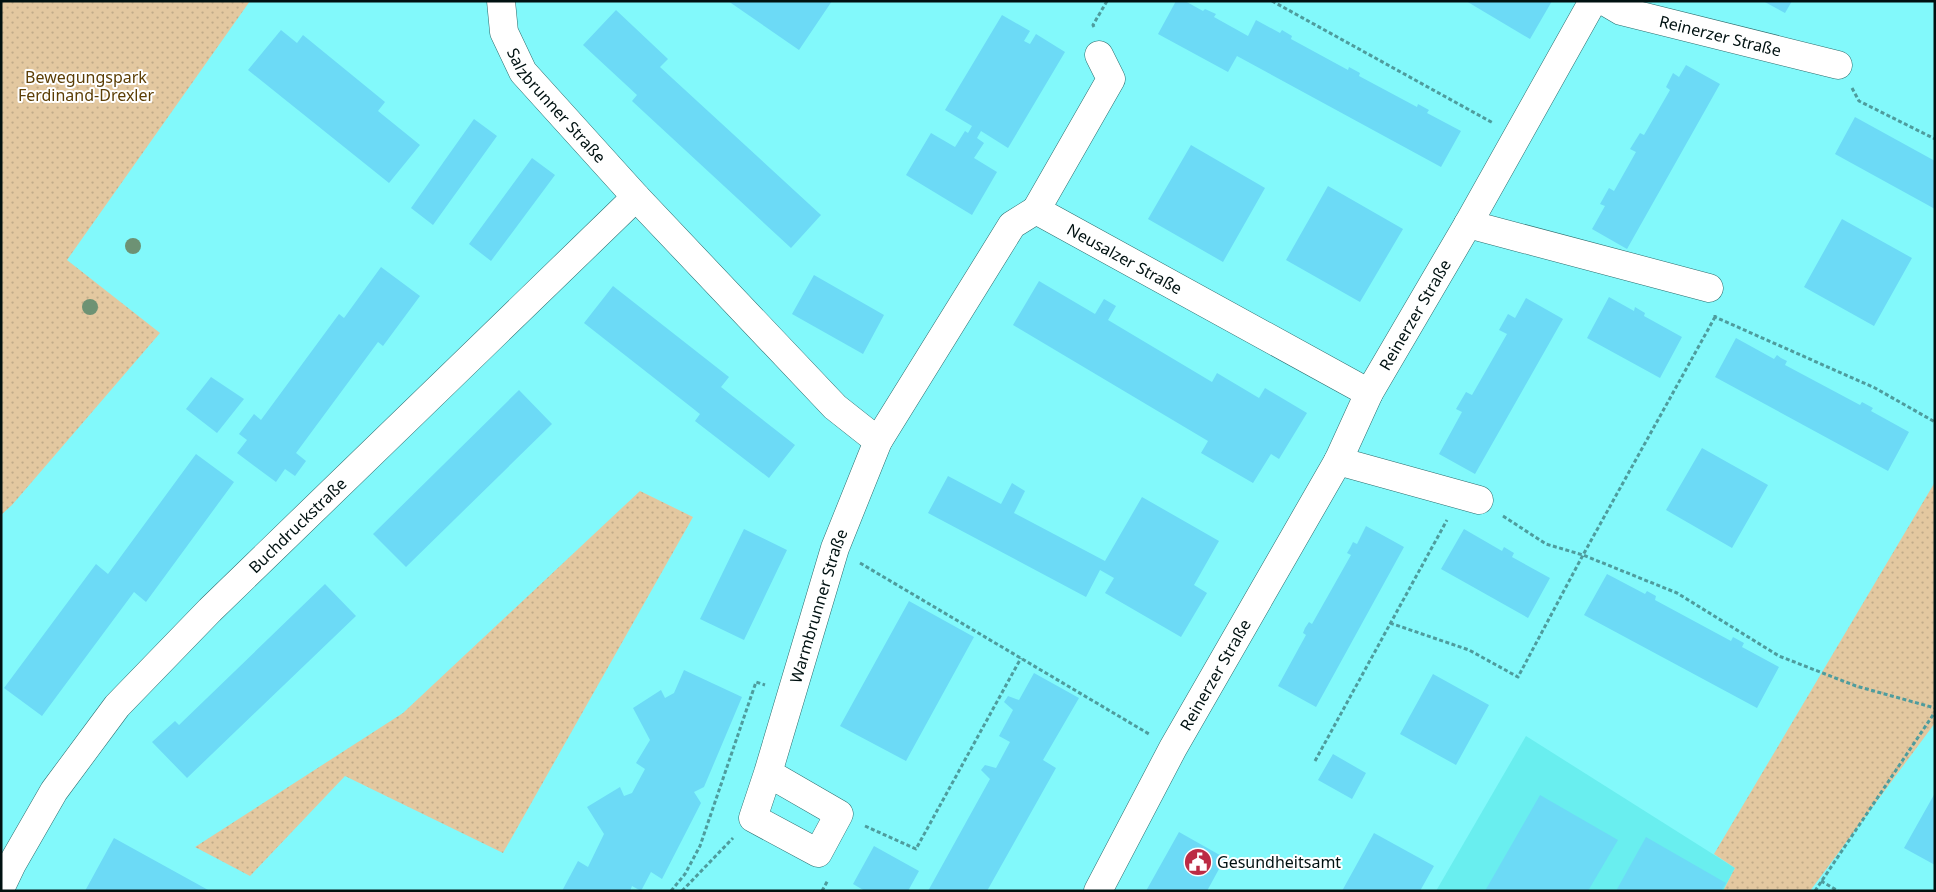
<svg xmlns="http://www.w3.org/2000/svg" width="1936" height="892" font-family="'Noto Sans',sans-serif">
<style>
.built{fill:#69eeef}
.park{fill:url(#park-dots)}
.building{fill:#6cdaf6}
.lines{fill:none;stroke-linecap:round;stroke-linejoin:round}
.minor-casing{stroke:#2c6c6d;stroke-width:29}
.path{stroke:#4e9c9d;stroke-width:3;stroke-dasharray:4 2.5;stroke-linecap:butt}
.minor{stroke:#fff;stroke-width:28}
.tree{fill:#6d9274}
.labels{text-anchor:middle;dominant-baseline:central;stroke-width:4;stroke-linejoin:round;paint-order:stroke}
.street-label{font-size:16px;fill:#011;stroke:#fff}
.park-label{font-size:16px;fill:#5c3e05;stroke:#fff}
.poi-label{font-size:16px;fill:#011;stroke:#fff;text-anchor:start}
</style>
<defs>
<pattern id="park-dots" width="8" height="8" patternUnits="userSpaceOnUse" patternTransform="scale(1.25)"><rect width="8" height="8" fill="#e3c8a0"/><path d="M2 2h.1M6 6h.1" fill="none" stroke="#c1ab89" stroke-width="1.8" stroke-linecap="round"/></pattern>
</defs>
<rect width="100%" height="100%" fill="#82f9fb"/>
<path class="built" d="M1526,736L1735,868L1723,891H1436Z"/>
<path class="park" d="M1,1H250L67,260L160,333L12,505L1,515Z
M1935,482V723L1810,891H1723L1735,868L1714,854Z
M640,491L693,517L503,853L345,776L250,876L195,847L403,713Z"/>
<path class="building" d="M728,1H832L799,50Z
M1176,1H1185L1203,11L1205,9L1216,14L1214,17L1248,36L1256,20L1280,33L1282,30L1292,36L1291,39L1348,70L1349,67L1360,73L1359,76L1417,107L1418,104L1429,110L1427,113L1461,131L1441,167L1237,56L1228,72L1158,34Z
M1466,1H1552L1530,39Z
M1763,1H1792L1785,13Z
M616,10L668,59L660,67L821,215L791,248L632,101L637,95L583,45Z
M1002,15L1030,31L1024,41L1030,44L1036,34L1065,52L1008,148L981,131L977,138L984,143L974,158L997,172L972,215L906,175L931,133L955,147L965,131L968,133L972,126L945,110Z
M281,30L297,43L303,35L385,102L378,111L420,145L389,183L248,70Z
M1686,65L1720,84L1627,249L1592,229L1605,206L1600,204L1609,188L1614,191L1636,152L1630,149L1640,133L1644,135L1670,90L1666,87L1673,73L1679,77Z
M1855,117L1935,161V209L1835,154Z
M474,119L497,136L433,225L411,208Z
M1191,145L1265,188L1223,262L1148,219Z
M532,158L555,175L491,261L469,244Z
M1328,186L1403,229L1360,302L1286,260Z
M1842,219L1912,258L1874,326L1804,287Z
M381,267L420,296L383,346L378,342L296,453L306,461L295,476L285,469L276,482L237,453L247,440L239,434L254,414L261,420L339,314L344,318Z
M814,275L884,315L863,354L792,314Z
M1039,281L1095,314L1104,299L1116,306L1108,320L1212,382L1217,373L1259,398L1265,388L1307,413L1279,459L1271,454L1253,483L1201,453L1208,441L1013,325Z
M613,286L729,377L721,387L795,445L769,478L695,421L700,414L584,323Z
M1609,297L1634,311L1635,307L1645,313L1644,316L1682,337L1660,378L1587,338Z
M1526,298L1563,319L1475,474L1439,454L1462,412L1456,409L1466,392L1472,395L1507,334L1499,330L1508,314L1515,318Z
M1736,338L1774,359L1777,355L1781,358L1787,361L1785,365L1860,405L1862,402L1873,408L1871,411L1909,432L1888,471L1715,377Z
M211,377L244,399L217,433L186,409Z
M519,390L552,424L406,567L373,534Z
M1702,448L1768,485L1732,548L1666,510Z
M196,454L234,482L146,602L134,592L42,716L4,688L96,564L108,574Z
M948,476L1001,504L1012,483L1025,491L1014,513L1105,561L1142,497L1219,541L1194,585L1207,593L1181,637L1105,593L1114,578L1100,570L1086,597L928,513Z
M1366,526L1404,547L1316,707L1278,686L1306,635L1303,633L1305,628L1309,622L1312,624L1351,555L1347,553L1350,548L1353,542L1357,544Z
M744,529L787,550L744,640L700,619Z
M1464,529L1502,551L1504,547L1514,553L1512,557L1550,578L1528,618L1441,569Z
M1607,574L1645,594L1647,591L1656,596L1655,600L1731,641L1733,637L1744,643L1742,647L1779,667L1757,708L1584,615Z
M325,584L356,616L187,778L152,742L175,721L179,725Z
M909,601L974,637L906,761L840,726Z
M684,670L742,697L704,787L694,792L701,803L662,879L651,872L641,891L632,886L630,891H562L578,861L588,867L604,834L587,807L620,787L624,796L632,793L645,769L636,763L650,740L633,708L661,690L665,698L674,693Z
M1034,673L1079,698L1043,760L1056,768L987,891H928L990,779L981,770L985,765L996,768L1010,742L999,736L1013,710L1004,702L1008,696L1019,700Z
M1433,674L1489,705L1456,765L1400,734Z
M1333,754L1366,773L1352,799L1318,780Z
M1935,793V865L1904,848Z
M1540,795L1618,840L1588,891H1485Z
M1179,832L1225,858L1207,891H1146Z
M1374,833L1434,866L1420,891H1342Z
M1646,837L1726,883L1721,891H1616Z
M114,838L210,891H85Z
M874,846L919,871L908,891H865L853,884Z"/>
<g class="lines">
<defs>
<g id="minor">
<path id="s1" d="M501,1L504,32L523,72L636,197L835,407L878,441"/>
<path id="s2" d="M1604,1L1621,11L1838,65"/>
<path id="s3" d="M1099,55L1111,79L1036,210L1369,393"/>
<path d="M1468,224L1709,288"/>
<path d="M1338,461L1479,500"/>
<path id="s4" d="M768,773L839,814L818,853L753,818L768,773L835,548L878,441L1012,225L1036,210"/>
<path id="s5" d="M1,887L12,864L54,791L117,706L210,610L636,197"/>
<path id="s6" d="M1098,891L1173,748L1338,461L1369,393L1468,224L1593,1"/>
</g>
</defs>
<use href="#minor" class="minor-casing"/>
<path class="path" d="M1272,1L1493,123
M1094,27L1093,25L1107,1
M1852,88L1859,101L1935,139
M1715,315V317L1875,388L1935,422
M1503,516L1546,544L1583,555L1677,593L1779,656L1856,686L1935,708
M860,563L1149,734
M1390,623L1469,650L1518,677L1583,555L1715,317
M1315,761L1447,520
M865,826L916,849L1021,658
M1821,881L1838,891
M671,891L685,874L700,846L756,682L765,685
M682,891L733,838
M822,891L828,880
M1815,891L1935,712"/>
<use href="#minor" class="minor"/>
</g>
<g class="tree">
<circle cx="133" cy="246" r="8"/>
<circle cx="90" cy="307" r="8"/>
</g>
<defs>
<symbol id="civic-disc" viewBox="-11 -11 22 22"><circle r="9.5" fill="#bc2b44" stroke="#fff"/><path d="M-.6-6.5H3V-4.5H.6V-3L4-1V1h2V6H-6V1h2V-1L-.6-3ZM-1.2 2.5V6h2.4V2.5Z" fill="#fff"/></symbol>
</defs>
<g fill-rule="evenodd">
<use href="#civic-disc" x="1182" y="846" width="32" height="32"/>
</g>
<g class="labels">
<g class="street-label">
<text stroke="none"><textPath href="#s2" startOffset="122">Reinerzer Straße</textPath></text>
<text stroke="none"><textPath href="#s1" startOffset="122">Salzbrunner Straße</textPath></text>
<text stroke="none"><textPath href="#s3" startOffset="279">Neusalzer Straße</textPath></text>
<text stroke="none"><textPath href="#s6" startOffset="658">Reinerzer Straße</textPath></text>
<text stroke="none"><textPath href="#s5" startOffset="471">Buchdruckstraße</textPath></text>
<text stroke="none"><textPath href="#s4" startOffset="422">Warmbrunner Straße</textPath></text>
<text stroke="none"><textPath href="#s6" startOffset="246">Reinerzer Straße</textPath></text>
</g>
<g class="park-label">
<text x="86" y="77">Bewegungspark<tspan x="86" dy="18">Ferdinand-Drexler</tspan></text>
</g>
<g class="poi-label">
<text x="1217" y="862">Gesundheitsamt</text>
</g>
</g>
<rect width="1936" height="892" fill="none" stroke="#001111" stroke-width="5"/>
</svg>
